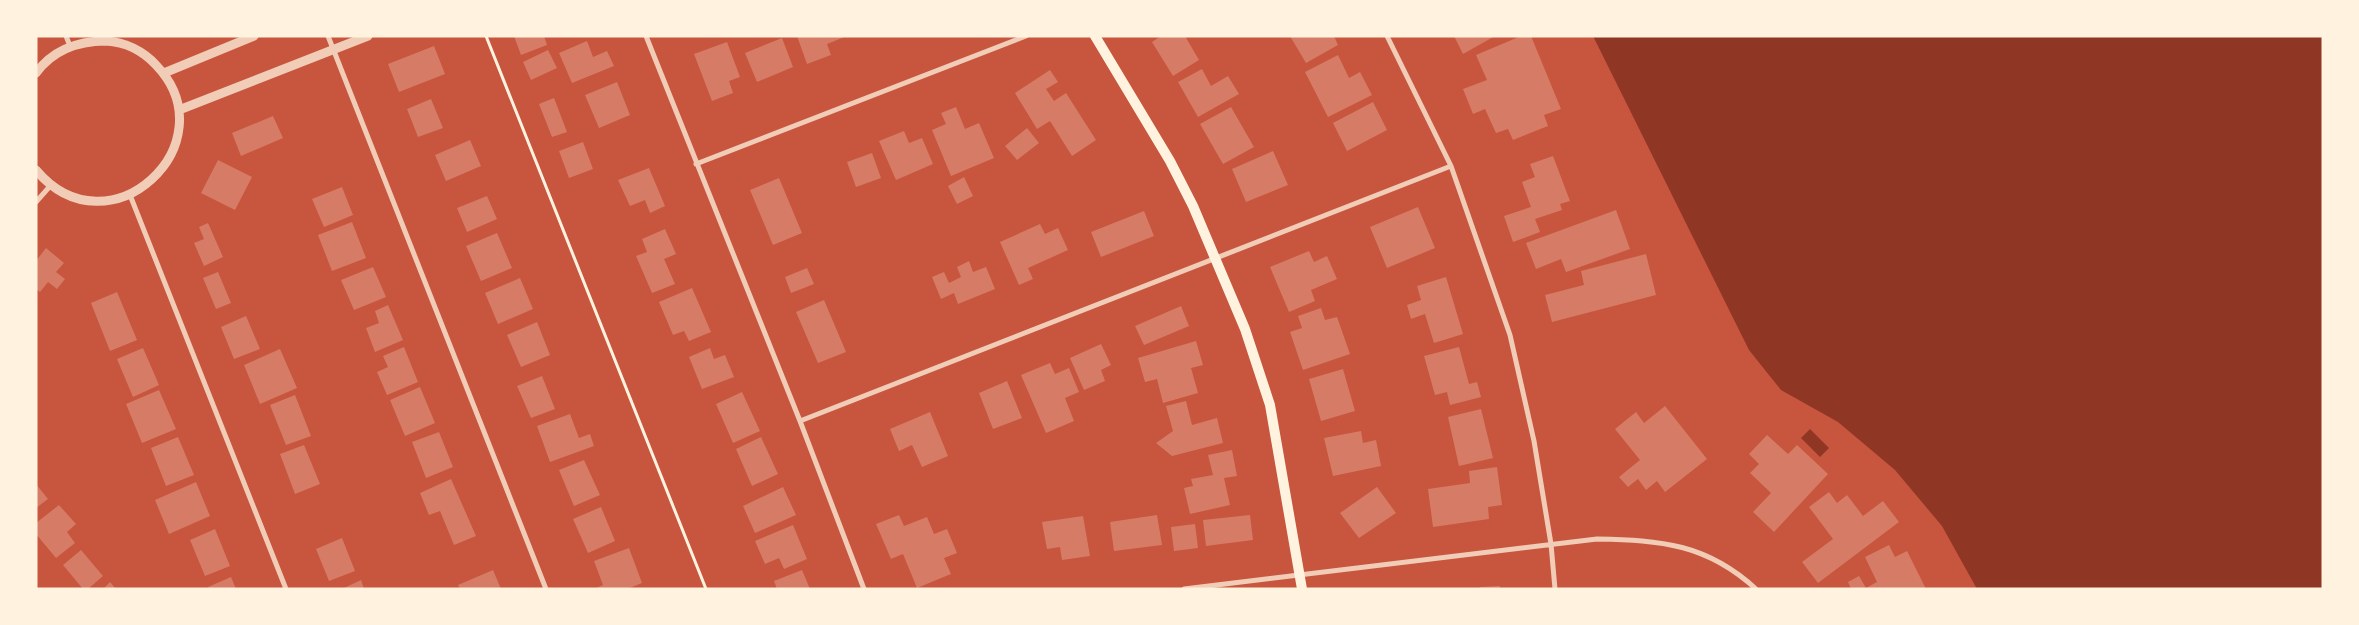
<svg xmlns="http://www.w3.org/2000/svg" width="2359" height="625" font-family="'PT Sans Narrow',sans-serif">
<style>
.water{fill:#8f3625}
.building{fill:#d67c66}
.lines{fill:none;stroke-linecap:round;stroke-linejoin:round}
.path{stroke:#fff3e0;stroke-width:3}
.minor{stroke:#f1ccb7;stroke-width:5}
.tertiary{stroke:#f1ccb7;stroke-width:9}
.secondary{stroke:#fff3e0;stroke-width:10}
</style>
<rect width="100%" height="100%" fill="#c8553d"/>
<path class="water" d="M1593,36H2323V589H1977L1942,526L1895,470L1838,422L1781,390L1749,350Z
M1810,429L1829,448L1820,457L1801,438Z"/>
<path class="building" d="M514,36H544L547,45L521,55Z
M797,36H847L827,44L831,55L807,64Z
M1161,36H1185L1199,60L1173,76L1152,42Z
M1290,36H1334L1338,45L1306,63Z
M1454,36H1495L1463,54Z
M1521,36H1531L1561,109L1544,115L1548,126L1513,140L1508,129L1496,133L1485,109L1473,114L1463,89L1487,80L1476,55Z
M782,38L793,67L757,82L745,53Z
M587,41L593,57L607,51L614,66L572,83L559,53Z
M727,42L740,77L729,81L733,93L712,101L694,54Z
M434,46L445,74L399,92L388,64Z
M548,50L557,68L531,80L523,62Z
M1338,55L1349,78L1360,72L1372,95L1328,117L1305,72Z
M1202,69L1211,86L1228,76L1239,94L1198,117L1178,82Z
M1050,70L1058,82L1046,89L1054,101L1066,93L1096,140L1072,156L1050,121L1037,129L1015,93Z
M617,82L630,115L599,128L585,95Z
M554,98L567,132L552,137L539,104Z
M431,99L443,128L418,137L407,109Z
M1373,102L1387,130L1347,151L1333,123Z
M956,107L965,129L979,123L994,158L951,176L932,130L946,124L941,113Z
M1231,107L1254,147L1223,164L1200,124Z
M273,116L283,138L241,156L232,133Z
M1027,128L1039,143L1017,160L1005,146Z
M904,131L909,143L922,138L933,164L896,180L879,141Z
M470,140L481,166L446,181L435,155Z
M583,142L593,169L569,178L559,151Z
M1273,151L1288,185L1246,202L1232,169Z
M872,153L881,178L856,187L847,162Z
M1553,156L1570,201L1560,204L1562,210L1535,219L1540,232L1513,242L1504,216L1531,207L1522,182L1535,177L1530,164Z
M218,160L252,177L235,210L201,193Z
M649,168L665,206L650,213L645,200L630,206L618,180Z
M964,177L973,196L957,204L948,186Z
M779,178L802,233L773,245L750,190Z
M342,187L353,215L324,227L312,199Z
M487,196L497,219L467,232L457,208Z
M1418,207L1435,248L1387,268L1370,227Z
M1616,210L1630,249L1566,272L1561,259L1536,269L1526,243Z
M1144,211L1154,236L1101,257L1091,232Z
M352,222L366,258L332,271L318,235Z
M208,223L223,257L204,266L194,243L204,239L199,227Z
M1040,224L1045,234L1058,228L1068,250L1028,268L1033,279L1019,285L1000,242Z
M665,229L676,254L664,259L675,284L652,293L636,256L647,252L642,239Z
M497,233L512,268L481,281L466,246Z
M46,248L64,263L56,272L65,279L57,289L48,282L40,292L36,289V261Z
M1309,251L1314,262L1327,256L1337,279L1311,290L1315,301L1289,312L1270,267Z
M1646,254L1656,295L1552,322L1545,295L1584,285L1581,271Z
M969,261L973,272L986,267L995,289L958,304L954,293L941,299L932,277L944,272L949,283L961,277L957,267Z
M373,267L386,297L354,310L341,280Z
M807,268L814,284L791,293L785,277Z
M218,272L231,303L216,309L203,278Z
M1446,277L1463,334L1434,343L1425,314L1411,319L1407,305L1421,300L1417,286Z
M520,278L533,309L498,324L485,293Z
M692,288L711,332L689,341L684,331L673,335L659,302Z
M117,292L137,340L110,351L91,303Z
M824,300L846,352L818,363L796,312Z
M388,305L403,340L375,352L366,328L379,323L375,311Z
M1181,306L1189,326L1144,345L1135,326Z
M1321,308L1325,320L1337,317L1350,354L1303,370L1290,332L1302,328L1298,316Z
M246,316L260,349L234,359L221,327Z
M537,322L550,355L521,367L507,335Z
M1196,341L1203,365L1191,368L1198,393L1163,403L1157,379L1145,382L1138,358Z
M1101,344L1111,365L1101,370L1105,381L1084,390L1070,358Z
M404,347L418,382L387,395L377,372L388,367L383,356Z
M1459,347L1469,384L1477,382L1481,397L1450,405L1447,392L1435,395L1424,356Z
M143,348L159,385L133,397L117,359Z
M710,348L714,359L725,355L734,377L702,389L689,357Z
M280,349L297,388L260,404L244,365Z
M1050,363L1055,374L1069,368L1079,392L1065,398L1074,421L1046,433L1021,375Z
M1343,369L1355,411L1321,421L1309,379Z
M542,376L555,409L531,418L517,386Z
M1007,381L1022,418L993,429L979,393Z
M420,387L435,423L405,436L390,400Z
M159,390L176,429L142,443L126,404Z
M742,392L760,431L733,443L716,404Z
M295,395L311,436L286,445L270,405Z
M1186,401L1192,425L1217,418L1223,443L1172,456L1156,443L1173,431L1166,406Z
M1665,406L1707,459L1665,492L1657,481L1646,490L1638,479L1628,487L1619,477L1640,460L1615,429L1636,412L1644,423Z
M1481,409L1493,458L1459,466L1448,417Z
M930,412L948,456L922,467L912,445L899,451L890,429Z
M570,414L579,438L590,434L594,446L550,462L537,426Z
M1361,431L1363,443L1376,440L1381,466L1333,476L1324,438Z
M439,432L453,467L426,478L412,442Z
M1767,435L1788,454L1797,445L1828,474L1774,532L1753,512L1771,493L1750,473L1759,464L1749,454Z
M178,437L194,475L166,486L151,448Z
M761,437L778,474L752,486L736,449Z
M304,445L320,484L295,494L280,454Z
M1232,450L1237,476L1224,478L1230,505L1190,514L1184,488L1193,486L1191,479L1213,475L1208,455Z
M584,460L600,495L574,506L559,470Z
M1497,467L1502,505L1488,507L1489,519L1433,527L1428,489L1470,483L1469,471Z
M451,479L476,536L454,545L440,511L429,515L420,493Z
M196,482L210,516L169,534L155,500Z
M36,484L48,499L36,508Z
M783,487L796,515L755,533L743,506Z
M1377,487L1396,513L1359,538L1340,513Z
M1829,492L1837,503L1847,495L1863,516L1883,501L1899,522L1818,583L1802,562L1833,539L1809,507Z
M59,505L76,524L67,532L75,543L56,558L36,534V523Z
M601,507L615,541L588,553L573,519Z
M899,515L904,526L927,517L934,534L947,529L957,553L944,558L951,574L917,588L903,554L891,559L876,524Z
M1157,515L1162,545L1114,551L1110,522Z
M1250,515L1253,540L1206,546L1203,520Z
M1083,516L1090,556L1062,560L1060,547L1047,549L1042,522Z
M1195,524L1198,548L1174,551L1171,527Z
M793,525L807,559L784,569L779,558L765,564L755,541Z
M215,529L230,566L205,576L190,540Z
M342,538L355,571L329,581L316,549Z
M1889,545L1895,557L1907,551L1926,589H1851L1848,582L1859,576L1866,588L1877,582L1865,557Z
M629,548L642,583L627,589H594L603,585L594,561Z
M81,550L103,576L88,589H83L63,565Z
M493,570L501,589H460L458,585Z
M802,570L810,589H777L774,581Z
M231,577L236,589H209L208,587Z
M361,580L364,589H342Z
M110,582L116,589H103Z
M1500,586V589H1480V587Z"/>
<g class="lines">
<path class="path" d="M486,36L706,589"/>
<path class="minor" d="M66,36L70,46
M328,36L546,589
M646,36L800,421L864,589
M1387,36L1451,166L1510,335L1534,441L1551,544L1555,589
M696,164L1026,36
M130,195L286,589
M36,202L51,185
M800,421L1451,166
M1184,589L1597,539C1661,540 1707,544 1756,589"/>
<path class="tertiary" d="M36,73C53,50 78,41 106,41C125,42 143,51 156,65C231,143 109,257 36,170
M164,73L254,36
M179,110L368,36"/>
<path class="secondary" d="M1095,36L1170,161L1193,206L1245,329L1270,405L1302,589"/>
</g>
<rect width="2359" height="625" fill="none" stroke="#fff3e0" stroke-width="75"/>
</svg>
